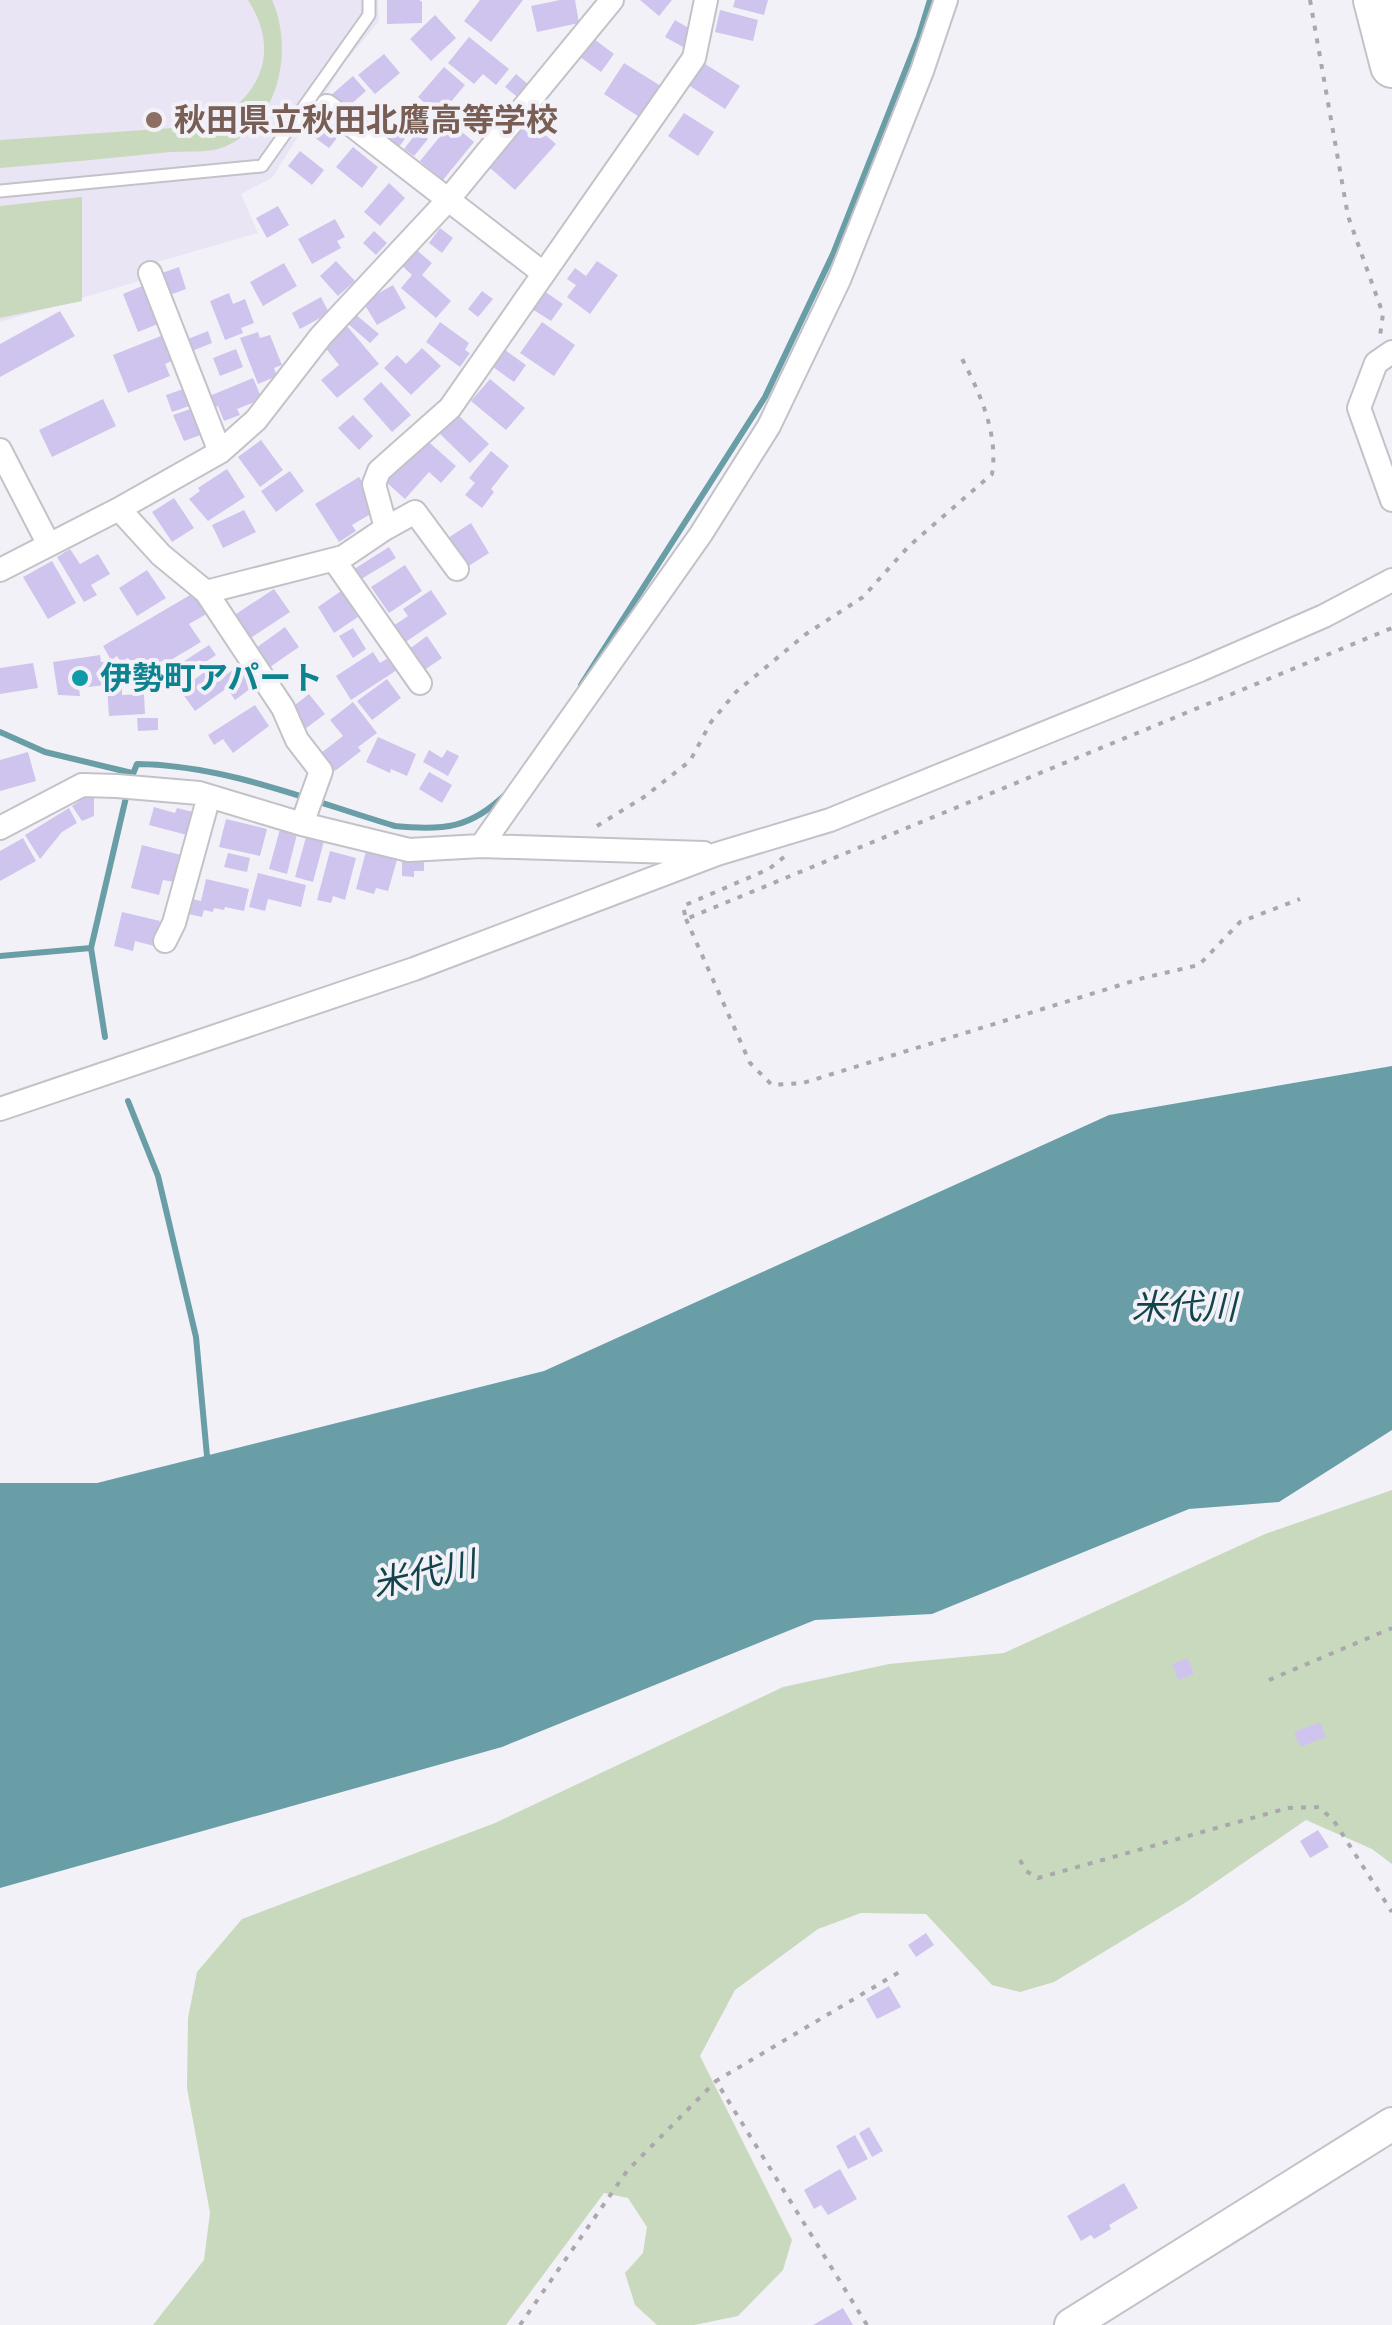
<svg xmlns="http://www.w3.org/2000/svg" width="1392" height="2325" font-family="'Space Grotesk','Noto Sans JP',sans-serif">
<style>
.built{fill:#e9e5f4}
.green{fill:#c9d9bd}
.water{fill:#699ea7}
.lines{fill:none;stroke-linecap:round;stroke-linejoin:round}
.stream{stroke:#699ea7;stroke-width:6}
.building{fill:#cfc4ed}
.lane-casing{stroke:#c4c2c9;stroke-width:15}
.street-casing{stroke:#c4c2c9;stroke-width:26}
.secondary-casing{stroke:#c4c2c9;stroke-width:36}
.highway-casing{stroke:#c4c2c9;stroke-width:46}
.path{stroke:#aaa8ae;stroke-width:4;stroke-dasharray:5 8;stroke-linecap:butt}
.lane{stroke:#fff;stroke-width:11}
.street{stroke:#fff;stroke-width:22}
.secondary{stroke:#fff;stroke-width:32}
.highway{stroke:#fff;stroke-width:42}
.education-dot{fill:#8d6e63;stroke:#f3f1f8;stroke-width:4}
.culture-dot{fill:#0f9aa8;stroke:#f3f1f8;stroke-width:4}
.labels{text-anchor:middle;dominant-baseline:central;stroke-width:8;stroke-linejoin:round;paint-order:stroke}
.education-label{font-size:32px;font-weight:bold;fill:#785e54;stroke:#f3f1f8;text-anchor:start}
.culture-label{font-size:32px;font-weight:bold;fill:#0d838f;stroke:#f3f1f8;text-anchor:start}
.water-label{font-size:35px;font-style:italic;fill:#13444b;stroke:#f3f1f8}
</style>
<rect width="100%" height="100%" fill="#f3f1f8"/>
<path class="built" d="M0,0H378L379,21L345,62L272,178L241,194L258,233L140,267L143,280L0,322Z"/>
<path class="green" d="M248,0H272C294,49 280,123 224,147C210,153 186,151 170,152C114,158 57,163 0,168V140L202,126C258,103 283,54 248,0Z
M82,197V301L0,318V206Z
M1392,1490V1864L1372,1849L1306,1820L1188,1901L1054,1982L1020,1992L992,1985L926,1914L861,1913L818,1929L735,1990L700,2056L792,2240L783,2270L738,2316L694,2325H657L635,2305L625,2273L643,2253L647,2227L628,2198L604,2193L506,2325H153L204,2260L210,2213L187,2088L188,2018L197,1972L242,1919L495,1823L783,1687L889,1664L1004,1653L1265,1534Z"/>
<path class="water" d="M1392,1066V1430L1279,1502L1189,1509L932,1614L815,1620L502,1747L0,1888V1483H97L544,1371L1109,1115Z"/>
<g class="lines">
<path class="stream" d="M581,685L765,397L833,254L919,36L930,0
M0,732L45,752L132,773
M130,781L137,764C225,765 311,801 395,826C444,831 471,828 506,794
M0,956L91,948
M105,1037L91,948L127,793
M128,1101L158,1176L196,1337L207,1456"/>
</g>
<path class="building" d="M387,0H419L422,2V23L387,24Z
M480,0H523L491,42L464,21Z
M560,0H575L579,23L537,32L531,6Z
M640,0H672L659,16Z
M735,0H768L764,15L733,7Z
M720,10L758,20L753,41L715,32Z
M435,15L456,38L431,61L410,39Z
M675,20L692,30L683,47L665,37Z
M469,37L509,69L496,85L483,74L474,84L448,63Z
M594,39L614,54L601,72L580,57Z
M384,54L400,73L375,94L358,75Z
M702,62L740,86L725,109L687,84Z
M624,63L664,88L644,120L604,94Z
M444,67L465,85L439,116L418,97Z
M516,74L530,86L520,99L505,87Z
M353,76L366,91L343,111L330,96Z
M487,101L502,114L492,126L477,113Z
M684,113L714,132L698,156L668,136Z
M318,118L340,134L329,148L307,132Z
M529,121L556,144L515,190L489,167Z
M451,123L474,142L443,180L420,161Z
M387,124L405,139L398,148L380,133Z
M418,131L428,139L414,156L404,149Z
M353,147L378,167L362,188L336,167Z
M300,151L324,170L312,185L288,166Z
M389,183L405,198L380,226L364,212Z
M278,206L289,225L267,238L256,218Z
M335,219L345,237L337,241L341,248L312,264L298,239Z
M440,228L453,238L442,253L429,243Z
M374,231L387,243L376,255L363,243Z
M413,247L432,263L422,275L451,301L436,318L401,288L412,275L399,263Z
M336,261L355,281L338,296L320,276Z
M597,261L618,275L590,314L567,297L576,285L567,279L575,268L586,276Z
M284,263L297,286L263,306L250,282Z
M179,267L186,289L167,296L159,274Z
M147,284L163,322L138,332L123,294Z
M393,285L406,308L377,325L363,302Z
M541,289L563,304L551,321L529,307Z
M482,291L493,299L478,317L468,309Z
M229,293L233,304L245,299L254,323L241,328L243,333L225,340L210,301Z
M321,297L329,313L300,329L292,313Z
M60,311L75,336L0,377V344Z
M355,314L379,334L370,343L347,323Z
M440,322L469,343L465,350L470,353L460,367L426,342Z
M542,322L575,345L554,376L520,353Z
M347,326L379,364L337,398L321,380L339,365L324,346Z
M208,331L212,343L192,351L188,339Z
M258,332L260,338L270,335L282,365L274,368L277,376L258,384L240,338Z
M166,334L176,359L165,364L170,376L128,393L113,355Z
M422,348L441,366L411,395L384,368L397,355L406,364Z
M236,349L243,367L220,376L213,358Z
M505,350L526,365L514,382L493,367Z
M253,378L262,399L237,409L240,415L224,421L218,406L212,409L207,397Z
M490,379L525,408L506,430L471,401Z
M381,382L411,415L392,432L363,399Z
M186,388L192,405L172,412L166,395Z
M103,399L116,426L52,457L39,430Z
M196,407L206,433L184,441L173,415Z
M457,414L489,444L470,463L439,433Z
M353,415L373,436L359,450L338,428Z
M423,437L456,466L441,483L429,472L405,499L385,481Z
M261,440L283,470L260,487L238,457Z
M491,451L509,466L491,489L494,492L482,508L465,495L475,483L469,478Z
M227,469L245,497L208,521L189,499L200,491L198,488Z
M290,471L304,491L276,512L261,491Z
M359,477L376,503L374,512L352,525L356,531L339,542L315,504Z
M174,498L194,528L172,542L152,512Z
M244,510L256,532L223,548L212,525Z
M471,523L489,553L467,567L448,538Z
M389,547L396,558L358,581L351,571Z
M70,549L80,564L98,554L110,574L91,585L97,595L84,602L57,557Z
M52,561L76,603L48,619L23,577Z
M405,565L422,591L389,613L371,587Z
M147,570L166,598L137,616L119,588Z
M274,589L290,612L243,643L230,624L239,619L236,614Z
M431,590L447,614L401,645L390,628L408,616L403,609Z
M197,591L210,612L189,624L201,642L159,667L156,661L143,668L138,658L131,662L128,658L121,662L117,656L111,660L103,646Z
M341,591L358,617L334,633L318,607Z
M285,627L299,647L270,667L256,648Z
M353,628L366,649L353,658L339,636Z
M427,636L442,658L420,673L405,652Z
M209,645L216,655L179,680L172,669Z
M373,652L380,663L391,656L400,668L351,700L336,676Z
M100,655L101,662L112,661L114,671L104,672L106,685L79,688L80,696L58,695L53,662Z
M218,662L227,674L238,666L254,686L235,700L227,688L195,711L180,690Z
M33,663L38,688L0,694V668Z
M163,673L172,685L156,696L147,684Z
M387,679L401,698L372,720L357,701Z
M122,686V695L144,694L145,714L109,716L107,687Z
M309,694L325,714L305,729L290,709Z
M353,702L377,733L358,747L361,751L335,771L321,753L343,736L330,720Z
M255,705L269,726L233,753L223,739L214,745L208,735Z
M137,718H158V730L138,731Z
M378,737L416,754L407,776L391,769L390,773L366,762Z
M429,750L442,758L447,750L459,756L448,776L423,762Z
M28,752L36,781L0,791V760Z
M429,772L452,785L442,803L419,789Z
M87,796L94,797V816L82,821L72,806Z
M154,807L175,813L177,808L193,812L187,835L149,825Z
M69,808L77,823L62,832L40,859L25,835Z
M226,819L267,829L260,856L219,847Z
M280,829L297,834L287,874L269,869Z
M306,837L324,841L313,882L295,877Z
M23,838L36,861L0,881V851Z
M142,845L181,855L174,882L163,880L159,895L131,888Z
M330,851L356,858L345,900L333,896L331,903L317,900Z
M366,851L397,860L388,891L376,888L374,894L356,889Z
M228,853L250,858L247,872L224,867Z
M402,856L424,857V871H414V877L402,876Z
M258,873L306,885L301,907L268,899L265,911L249,907Z
M206,879L249,889L244,911L225,907L224,910L214,908L213,912L204,910L202,917L184,913L188,898L201,901Z
M122,912L160,921L154,946L135,941L133,951L114,946Z
M1188,1658L1194,1674L1178,1680L1172,1664Z
M1320,1722L1326,1737L1300,1747L1294,1732Z
M1318,1830L1329,1847L1310,1858L1300,1841Z
M926,1933L934,1945L916,1957L908,1945Z
M889,1986L901,2007L877,2019L866,1999Z
M869,2127L883,2151L872,2157L859,2133Z
M855,2135L868,2159L848,2169L836,2146Z
M840,2169L857,2199L828,2215L821,2205L814,2209L804,2190Z
M1124,2183L1138,2208L1109,2225L1111,2229L1094,2239L1091,2235L1081,2241L1067,2216Z
M843,2308L853,2325H813Z"/>
<g class="lines">
<defs>
<path id="lane" d="M0,191L262,166L369,15V0"/>
<path id="street" d="M327,106L543,273
M150,273L220,452
M1392,352L1376,363L1359,408L1392,500
M0,450L49,545
M386,528L415,512L457,569
M334,560L420,683
M0,570L119,509
M206,592L343,557L386,528L374,484L379,471L450,408L694,58L706,0
M302,824L321,771L297,740L283,708L206,592L161,555L119,509L220,452L256,420L321,336L447,201L612,0
M0,828L82,785L117,786L199,793L302,824L409,850L481,846L704,853
M481,846L701,534L769,426L839,280L922,71L946,0
M165,941L174,923L209,796
M0,1109L414,969L717,854L830,820L1200,670L1324,616L1392,580"/>
<path id="secondary" d="M1071,2325L1392,2124"/>
<path id="highway" d="M1375,0L1392,66"/>
</defs>
<use href="#lane" class="lane-casing"/>
<use href="#street" class="street-casing"/>
<use href="#secondary" class="secondary-casing"/>
<use href="#highway" class="highway-casing"/>
<path class="path" d="M1310,0L1348,216L1383,314L1380,336
M597,826L644,797L690,761L711,722L736,692L806,634L863,597L908,547L992,474C999,432 978,389 959,353
M784,857L769,869L683,906L686,919L1392,628
M686,919L750,1063L772,1085L803,1083L1143,978L1199,965L1240,922L1300,899
M1269,1680L1392,1628
M1020,1860L1026,1871L1038,1878L1288,1808L1319,1807L1334,1821L1392,1912
M520,2325L627,2171L716,2081
M867,2325L716,2081L901,1971"/>
<use href="#lane" class="lane"/>
<use href="#street" class="street"/>
<use href="#secondary" class="secondary"/>
<use href="#highway" class="highway"/>
</g>
<circle class="education-dot" cx="154" cy="120" r="10"/>
<circle class="culture-dot" cx="80" cy="678" r="10"/>
<g class="labels">
<g class="education-label">
<text x="174" y="120">秋田県立秋田北鷹高等学校</text>
</g>
<g class="culture-label">
<text x="100" y="678">伊勢町アパート</text>
</g>
<g class="water-label">
<text x="1184" y="1307">米代川</text>
<text transform="translate(424 1574) rotate(-12)">米代川</text>
</g>
</g>
</svg>
